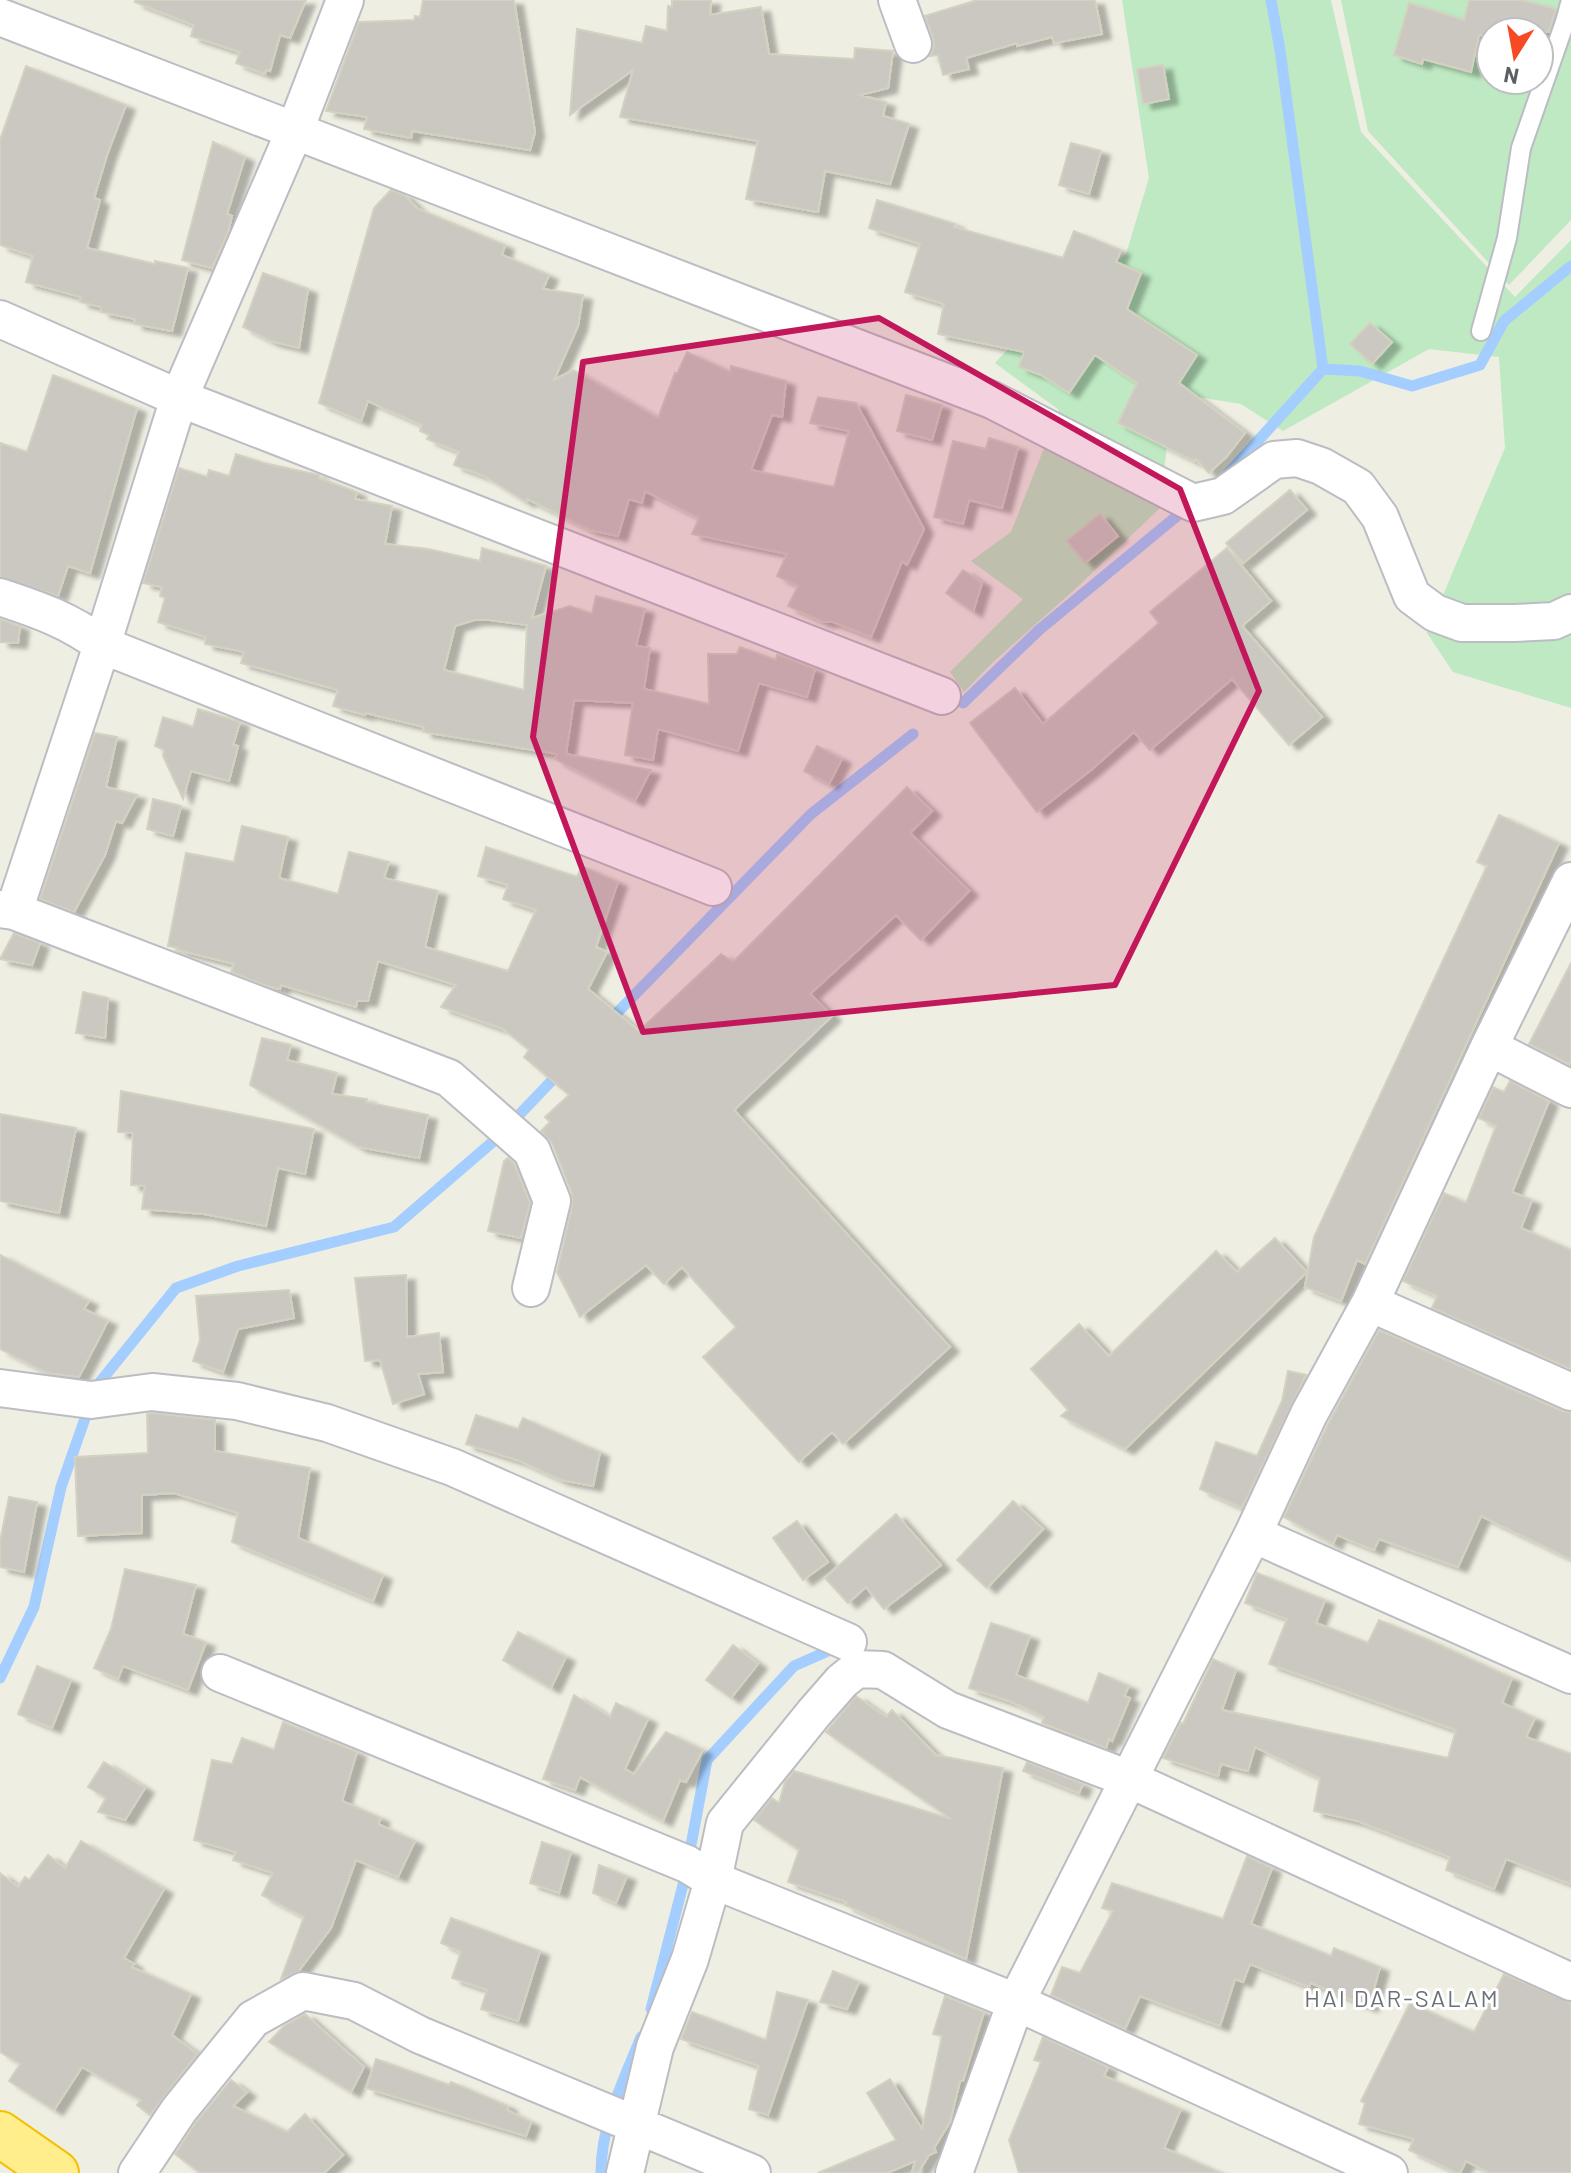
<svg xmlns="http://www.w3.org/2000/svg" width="1571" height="2173" font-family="Barlow,sans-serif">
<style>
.green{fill:#bee9c2;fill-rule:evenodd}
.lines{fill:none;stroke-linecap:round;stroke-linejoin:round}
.stream{stroke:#a4ceff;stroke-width:11}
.building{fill:#cac8c0;stroke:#d5d1c1;stroke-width:2;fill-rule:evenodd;filter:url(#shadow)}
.lane-casing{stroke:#bbbdc3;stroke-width:22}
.street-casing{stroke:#bbbdc3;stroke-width:40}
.highway-casing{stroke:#f3c100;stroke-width:48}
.lane{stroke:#fff;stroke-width:18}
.street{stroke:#fff;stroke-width:36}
.highway{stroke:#ffee8b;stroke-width:44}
.marked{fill:#c2185b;fill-opacity:0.2;stroke:#c2185b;stroke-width:6;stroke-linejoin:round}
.labels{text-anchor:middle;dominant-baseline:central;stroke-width:6;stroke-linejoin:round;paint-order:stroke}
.neighbourhood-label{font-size:24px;letter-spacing:2px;fill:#6c7177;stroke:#fff}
</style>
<defs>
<filter id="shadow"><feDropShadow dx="9" dy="5" stdDeviation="2" flood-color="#0004"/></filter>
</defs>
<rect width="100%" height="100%" fill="#efeee3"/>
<path class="green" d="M1122,0H1331L1361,132L1515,297L1571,240V708L1453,672L1427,633L1505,448L1499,357L1429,349L1283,431L1241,404L1198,397L1171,409L1160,508L1073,591L992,663L964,692L950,672L1023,599L971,561L1011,532L1059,410L995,363L1050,304L1126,254L1149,178Z
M1341,0H1571V220L1509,285L1368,131ZM1491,32H1539V80H1491Z"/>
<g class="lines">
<path class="stream" d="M1323,369L1360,371L1412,386L1480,365L1504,321L1571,266
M1227,475L1323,369L1280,50L1271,0
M963,703L1039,630L1189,506
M609,1021L811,814L913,734
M0,1678L34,1607L61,1487L96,1387L176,1288L238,1266L394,1227L496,1139L561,1071
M651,2009L685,1877L707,1760L794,1666L837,1647
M601,2173C601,2124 623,2082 641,2037"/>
</g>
<path class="building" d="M135,0H306L290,38L280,35L270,71L266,70L265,74L236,63L240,52L191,36L194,25L135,2Z
M423,0H514L535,132L530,150L412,131L411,138L364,129L367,117L326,111L359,22L414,20L415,16L420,17Z
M672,0H711L710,15L761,7L769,54L854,59L855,48L893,51L888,88L860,95L886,102L883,116L909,124L890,184L825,171L818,212L746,199L758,141L620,117L633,70L570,115L577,29L642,43L646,26L667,31L668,6L672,7Z
M977,0H1095L1102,34L1054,43L1052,37L1017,46V43L966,58L969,69L943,75L938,55L930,56L934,47L933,38L925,16Z
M1469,0H1522L1556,9L1549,32H1490L1489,37L1479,35L1471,72L1423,59L1422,64L1394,55L1409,3L1464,20Z
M1163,65L1169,99L1143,104L1137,69Z
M26,66L126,105L107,155L94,198L100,200L87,248L155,264V261L188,268L172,331L134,324L135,319L101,312V307L80,302L81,297L26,282L33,256L0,245V140Z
M213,142L245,157L227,214L232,216L228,232L212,268L182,260Z
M1071,143L1101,151L1089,194L1059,185Z
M391,190L404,195L418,209L505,245L502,255L549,275L543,289L583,295L578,326L554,380L573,370L658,418L675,373L677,374L687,352L730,372L731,366L786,381L782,417L772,415L751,470L834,487L849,431L810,423L818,397L856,403L924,529L907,565L902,561L871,637L833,622H823L788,606L798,586L777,576L787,554L692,534L699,518L645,491L642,503L629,499L618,536L590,530L527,499L526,502L484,476L454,465L459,452L427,439L429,435L420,431L422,425L368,401L361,421L319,403L374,208Z
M877,200L955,224L954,227L1063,258L1074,231L1121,250L1116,262L1141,273L1127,309L1197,355L1179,383L1245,433L1227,456L1209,473L1196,459L1194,461L1118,423L1137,383L1095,355L1069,393L1041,375L1019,367L1024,352L938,334L944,304L905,292L920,244L869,228Z
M263,273L308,289L299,348L271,341L243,327Z
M1370,323L1392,342L1372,364L1350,344Z
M53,375L137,408L90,573L68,566L58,596L0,577V443L27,452Z
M906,395L942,405L932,440L897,431Z
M989,438L1018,447L1002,508L969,500L963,524L934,517L953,441L986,449Z
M236,454L264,463L319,475V478L357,492L355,499L392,506L385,544L428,549L480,561L482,548L546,566L532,618L570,606L592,614L596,596L645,609L636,646L650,648L644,689L709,704L708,654H737L740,647L776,660L777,655L781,656L815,669L807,697L759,683L738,751L658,729L653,760L625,755L633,703L574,700L566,754L651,770L635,801L555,759L557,754L423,732L424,727L366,713L365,715L333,706L338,690L241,663L244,652L205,644L206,637L158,622L165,598L160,596L162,587L143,583L179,468L207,477L209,470L229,476ZM474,620H490L527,625L524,690L444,670L455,626Z
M1290,490L1307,510L1243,563L1226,543Z
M1100,514L1118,536L1085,563L1067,541Z
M1227,548L1271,601L1242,626L1322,717L1289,745L1232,679L1150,750L1134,732L1091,770L1037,812L970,723L1015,688L1043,724L1159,623L1150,612Z
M963,570L982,583L973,612L946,593Z
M0,619L20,626L18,643L0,642Z
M198,709L240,722L233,745L238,746L229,781L191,771L183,799L163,756L164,750L155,746L163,717L193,727Z
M95,733L117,737L106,787L137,795L122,823L116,821L105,855L74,912L40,899Z
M817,746L842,759L829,784L804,771Z
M907,787L932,811L910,833L969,891L921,940L896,915L810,994L832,1016L734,1110L950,1347L843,1444L832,1432L799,1462L703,1357L736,1327L682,1267L664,1284L646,1265L580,1317L557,1272L572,1206V1194L552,1143L541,1131L550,1122L545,1117L569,1095L524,1057L529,1050L503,1029L441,1007L456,985L378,961L368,1001H357L356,1007L281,985L280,989L267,986L231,972L234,964L178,950V948L168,946L186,853L234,862L242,826L288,837L279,878L338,894L349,852L389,862L384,878L438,891L425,947L508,971L536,910L503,899L508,885L478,876L486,847L577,877L582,866L618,882L596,947L607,952L588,989L639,1031L721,954L733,962Z
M153,799L181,806L173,836L147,829Z
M1499,815L1559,843L1365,1264L1357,1260L1341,1301L1305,1287L1314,1237L1487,866L1477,862Z
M14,933L40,943L32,965L0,959Z
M1571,963V1061L1569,1064L1529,1044Z
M83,992L108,998L105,1038L76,1033Z
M262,1038L291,1045L287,1060L337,1073L332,1094L367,1099L366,1102L428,1115L419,1158L359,1147L250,1085Z
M1510,1081L1549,1101L1512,1192L1532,1200L1521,1228L1571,1250V1369L1432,1308L1437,1296L1403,1281L1444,1193L1466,1203L1496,1126L1479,1118L1493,1087L1504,1092Z
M121,1091L314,1129L305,1174L278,1168L266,1226L204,1214L142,1209L145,1186L131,1185L133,1133L118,1132Z
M0,1114L76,1128L59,1213L0,1201Z
M508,1158L514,1163L530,1203L521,1238L488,1231L504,1161Z
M1275,1238L1307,1272L1125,1449L1061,1416L1068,1410L1031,1369L1079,1324L1109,1356L1216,1251L1237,1272Z
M0,1255L89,1301L84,1309L108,1321L79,1377L47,1373L0,1349Z
M406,1275L407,1337L439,1333L443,1372L418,1374L424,1394L393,1404L380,1360L365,1361L355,1278Z
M289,1290L294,1318L238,1329L223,1372L193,1361L200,1340L196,1296Z
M1379,1330L1562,1411L1571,1413V1559L1481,1516L1458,1567L1379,1539L1374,1550L1337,1535L1333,1544L1284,1517L1328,1424Z
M1288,1371L1306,1375L1242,1508L1200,1489L1216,1442L1257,1456L1282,1401Z
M152,1413L215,1420V1451L310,1468L298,1538L383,1575L373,1601L232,1542L238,1513L174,1493L142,1495V1533L78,1536L75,1457L148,1453L147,1414Z
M476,1415L518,1429L523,1418L600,1452L593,1486L561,1480L520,1461L466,1444Z
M9,1497L37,1502L24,1572L0,1567V1541Z
M1013,1501L1043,1529L987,1588L957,1560Z
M896,1514L941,1565L884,1609L866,1587L848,1603L825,1578Z
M797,1521L828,1562L803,1580L773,1538Z
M125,1569L196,1585L183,1634L206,1642L188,1690L123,1666L118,1679L94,1668L111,1629Z
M1257,1573L1325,1600L1316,1623L1368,1643L1379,1620L1431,1641L1512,1678L1502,1703L1535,1718L1526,1737L1571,1754V1884L1506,1859L1494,1889L1446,1870L1450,1857L1358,1821L1314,1811L1320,1778L1255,1747L1248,1771L1221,1764L1218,1776L1163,1758L1181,1723L1183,1724L1213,1659L1236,1670L1222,1710L1448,1758L1456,1730L1269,1664L1287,1619L1245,1603Z
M991,1623L1030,1636L1016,1675L1088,1703L1099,1673L1129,1686L1124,1696L1130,1698L1112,1741L1109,1739L1106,1748L1042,1723L1044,1717L1012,1702L969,1688Z
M518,1632L566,1657L551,1688L503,1660Z
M733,1645L758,1664L731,1698L706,1680Z
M37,1666L71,1680L52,1728L18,1714Z
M574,1695L610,1717L616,1703L648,1719L625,1769L634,1774L666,1732L703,1750L686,1782L680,1780L663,1821L580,1777L575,1790L543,1779Z
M856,1696L886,1717L892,1710L936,1755L1003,1768L966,1959L845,1905L847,1902L788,1882L799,1850L754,1820L772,1798L779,1803L785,1782L794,1771L951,1819L826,1732Z
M283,1722L357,1752L342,1801L381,1818L378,1824L415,1841L398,1877L356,1860L331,1928L298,1972L281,1979L304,1917L262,1895L273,1873L233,1860L236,1852L194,1840L212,1760L232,1764L242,1738L274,1750Z
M104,1762L145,1788L125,1820L98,1812L106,1798L88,1787Z
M1027,1762L1083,1784L1079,1793L1023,1771Z
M81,1841L164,1889L124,1958L134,1964L132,1967L191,1994L172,2035L197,2054L150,2115L137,2105L141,2100L82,2067L54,2110L9,2081L20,2064L0,2052V1873L18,1887L25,1877L29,1880L48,1855L65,1868Z
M542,1842L571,1852L559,1893L530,1883Z
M1247,1856L1272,1868L1251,1924L1331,1956L1334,1948L1380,1967L1369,2007L1311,1983L1309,1987L1250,1964L1243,1982L1235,1979L1220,2026L1140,1996L1125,2029L1051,1995L1062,1967L1080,1973L1113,1911L1102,1908L1112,1883L1223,1919Z
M599,1865L627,1876L616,1903L593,1893Z
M451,1918L540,1951L518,2021L481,2009L487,1990L452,1978L461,1952L441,1943Z
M833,1971L859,1982L847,2009L820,2002Z
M1504,1974L1571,2003V2173H1490L1466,2161L1460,2173H1457L1409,2150L1414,2139L1359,2124L1365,2103L1361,2101L1410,2003L1474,2032Z
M777,1992L808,2000L768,2115L749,2109L759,2066L681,2039L692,2012L766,2040Z
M945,1996L984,2012L963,2081H960L950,2122L934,2148L936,2152L929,2155L918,2173H912L915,2161L887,2173H818L896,2140L867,2093L890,2079L922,2129L942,2036L933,2034Z
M305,2014L364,2067L351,2092L269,2042L284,2026Z
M1043,2037L1108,2067L1104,2076L1181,2109L1164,2148L1221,2173H1019L1009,2140L1041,2062L1034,2060Z
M376,2059L449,2085L451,2082L508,2106L507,2110L531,2122L526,2136L366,2088Z
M231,2080L247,2092L233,2106L287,2132L305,2114L343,2155L324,2173H200L175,2154L196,2122Z"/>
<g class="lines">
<defs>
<path id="lane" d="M1481,331L1507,238L1521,148L1565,22L1571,0"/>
<path id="street" d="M897,0L913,44
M0,17L992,400L1193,503L1223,496L1274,460L1297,458L1321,466L1358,487L1380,517L1412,596L1435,613L1462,623H1514L1554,621L1571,613
M0,319L179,398L942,696
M0,597C37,609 71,621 102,645L713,887
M0,909L14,911L449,1078L532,1151L552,1201L531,1288
M14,911L102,645L179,398L295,130L345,0
M1489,1047L1571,1089
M1370,1303L1571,1392
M0,1388L91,1400L152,1392L237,1401L327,1423L452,1467L848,1642
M1253,1534L1571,1675
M220,1673L687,1864L713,1880L1016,2002L1389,2173
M137,2173L179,2110L253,2019L303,1991L354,2001L420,2035L752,2173
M625,2173L655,2047L690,1959L713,1880L725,1823L814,1713L842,1681L857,1669L883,1670L948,1710L1129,1779L1571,1982
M954,2173L1016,2002L1253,1534L1309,1414L1370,1303L1489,1047L1571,881"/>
<path id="highway" d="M0,2134L56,2173"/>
</defs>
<use href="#lane" class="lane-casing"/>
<use href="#street" class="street-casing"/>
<use href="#highway" class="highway-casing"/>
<use href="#lane" class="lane"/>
<use href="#street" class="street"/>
<use href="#highway" class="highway"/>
</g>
<path class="marked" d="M879,318L1180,489L1259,691L1115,985L643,1032L533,737L583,362Z"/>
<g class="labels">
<g class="neighbourhood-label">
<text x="1402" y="1997">HAI DAR-SALAM</text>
</g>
</g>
<g transform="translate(1515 56) rotate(191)"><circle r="38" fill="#ffffff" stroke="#bdbfc1" stroke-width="2"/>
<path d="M0-6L14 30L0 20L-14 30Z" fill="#f74922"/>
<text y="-12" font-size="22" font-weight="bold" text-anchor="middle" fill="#5b5f65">N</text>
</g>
</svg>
